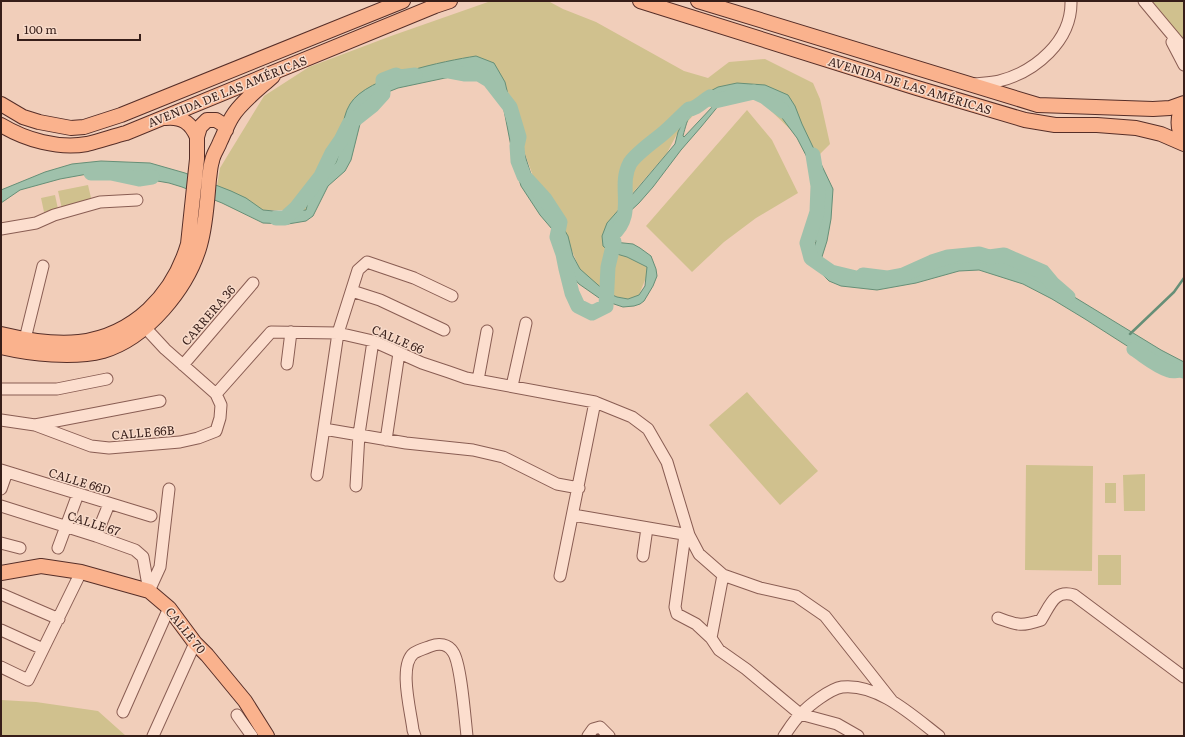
<svg xmlns="http://www.w3.org/2000/svg" width="1185" height="737" font-family="Literata,serif">
<style>
.green{fill:#d0c18e}
.water{fill:#9fc1ab;stroke:#668f77;fill-rule:evenodd}
.lines{fill:none;stroke-linecap:round;stroke-linejoin:round}
.stream{stroke:#668f77;stroke-width:2.5}
.river{stroke:#9fc1ab;stroke-width:15}
.minor-casing{stroke:#895d53;stroke-width:13}
.major-casing{stroke:#562e28;stroke-width:16}
.minor{stroke:#fcdece;stroke-width:11}
.major{stroke:#fab28d;stroke-width:14}
.labels{text-anchor:middle;dominant-baseline:central;stroke-width:3;stroke-linejoin:round;paint-order:stroke}
.street-label{font-size:12px;fill:#371e19;stroke:#f8dbca}
</style>
<rect width="100%" height="100%" fill="#f1ceba"/>
<path class="green" d="M521,1H548L563,9L596,22L684,71L708,78L729,62L765,59L813,83L820,99L830,144L818,156L743,84L710,97L678,132L667,153L613,216L602,236L627,257L647,267V275L639,295L628,299L617,297L599,286L585,282L560,222L539,193L519,137L505,82L476,56L349,105L337,162L306,210H263L217,186L220,168L264,96L309,67L391,36L488,2Z
M1144,1H1184V49Z
M747,110L772,140L798,193L756,218L724,242L692,272L646,226Z
M88,185L92,202L62,209L58,191Z
M55,195L58,209L44,212L41,198Z
M747,392L818,471L780,505L709,425Z
M1026,465L1093,466L1092,571L1025,570Z
M1145,474V511H1124L1123,475Z
M1105,483H1116V503H1105Z
M1098,555H1121V585H1098Z
M1,700L36,702L98,711L126,736H1Z"/>
<path class="water" d="M476,56L494,63L505,82L515,124L535,187L554,212L568,236L573,256L580,269L606,292L617,297L628,299L639,295L645,286L647,267L627,257L610,252L603,246L602,236L607,223L637,189L675,144L678,132L689,109L701,96L718,87L737,83L765,85L788,95L795,106L802,124L833,189L831,219L827,241L821,260L831,272L860,279L877,277L896,270L979,254L1004,255L1029,265L1053,284L1161,350L1184,362V377L1135,351L1085,319L1052,299L1023,284L979,270L959,271L916,283L877,290L841,286L829,281L814,266L811,258L816,241L810,230L823,188L797,138L782,118L777,107L765,97L754,92L729,97L724,99L701,127L681,150L653,187L639,203L625,216L615,229L612,235L614,242L633,244L640,248L651,256L656,269L657,276L653,286L644,301L640,304L634,306L623,307L602,300L579,284L566,269L557,237L552,229L540,215L521,186L514,162L503,105L489,80L479,74H464L398,88L383,94L368,104L362,116L351,160L345,171L328,186L313,216L306,221L288,224L263,223L222,203L182,187L169,183L111,173H93L60,179L20,190L1,203V190L45,172L72,164L101,161L150,163L185,173L231,191L246,198L263,210L284,212L306,210C309,198 312,186 320,177C325,171 335,167 337,160C343,142 340,120 350,104C367,76 445,61 476,56ZM710,97L715,98L714,105L684,137L683,136C688,117 691,106 710,97Z"/>
<g class="lines">
<path class="stream" d="M1130,334L1174,292L1184,278"/>
<path class="river" d="M445,71H448L464,74H479L489,80L510,107L519,137L517,146L518,161L524,176L545,199L560,222L557,237L563,254L566,269L572,293L578,306L592,313L606,306L608,267L614,242L612,235C637,214 617,187 630,163C636,154 651,143 660,136C670,128 679,118 689,109C696,109 703,101 710,97L715,101L754,92L765,97L783,111
M813,155L818,186L817,212L807,243L811,258L831,272L860,279L863,275L887,278L903,275L932,262L948,257L979,254L989,257L1004,255L1043,272L1053,284L1068,297
M91,173H111L139,179L152,177
M276,218H285L296,208L321,176L332,153L341,140L349,124L373,105L383,94V80L396,75L400,77L415,75
M1134,349C1145,356 1156,366 1169,370C1174,372 1179,369 1184,371"/>
<defs>
<path id="minor" d="M1144,1L1184,49
M1172,42L1184,65
M974,84C982,83 991,83 999,81C1035,72 1072,41 1071,1
M1,229L36,223L54,215L100,202L137,200
M352,291L380,300L444,330
M25,339L43,266
M287,364L291,332
M183,365L253,283
M478,380L487,331
M512,386L526,323
M1,389H57L107,379
M216,394L271,332L338,333L373,341L422,363L449,372L466,378L595,402L632,417L648,429L667,462L689,535L699,554L723,575L760,588L796,596L825,616L892,701
M1,420L35,425L160,401
M35,425L91,446L109,448L180,442L198,438L216,431L220,418L221,405L216,394L165,349L140,322
M324,429L406,443L473,450L503,457L557,484L579,488
M386,440L399,353
M1,470L151,516
M317,475L338,333L358,270L367,262L414,278L452,296
M356,486L359,434L373,341
M1,489L7,472
M1,506L96,536L135,550L143,557L149,591
M573,515L689,535
M685,535L675,607L677,614L696,624L711,638L719,650L746,669L800,714L837,724L858,736
M96,536L109,504
M1,543L20,548
M58,548L78,494
M643,556L647,528
M560,576L595,402
M149,591L160,567L169,489
M1,594L59,619
M998,618C1018,625 1020,627 1041,620C1050,606 1054,589 1074,595L1184,677
M1,630L43,649
M711,638L723,575
M1,667L28,680L81,572
M123,712L169,608
M237,715L252,736
M153,736L195,643
M415,736L413,730C411,712 398,665 414,653C419,650 426,648 431,646C439,643 448,644 453,652C461,663 465,719 467,736
M588,736L593,729L600,727L609,736
M784,736C789,729 794,720 801,714C809,705 830,689 842,687C878,683 913,716 939,736"/>
<path id="major" d="M640,1L917,88L1025,120L1055,125H1097L1136,128L1161,134L1184,144
M698,1L1038,105L1153,109L1170,108L1184,103
M1,104L23,117L39,122L71,128L84,127L121,115L403,1
M1184,104C1177,116 1177,129 1184,141
M165,118C182,116 191,123 197,137
M1,125C26,140 58,149 87,144C100,141 114,136 126,133L435,6L450,1
M1,334C26,340 54,345 79,342C134,335 173,295 188,244L197,159V137L200,127L207,120H216L224,125L226,130
M1,347C31,354 73,359 103,351C147,338 188,288 200,245C206,224 207,201 209,179C210,173 210,167 212,161C213,154 218,148 220,142C224,134 227,125 232,117C241,102 260,88 273,76
M1,573L41,566L81,572L149,591L169,608L195,643L207,655L245,701L267,736"/>
</defs>
<use href="#minor" class="minor-casing"/>
<use href="#major" class="major-casing"/>
<use href="#minor" class="minor"/>
<use href="#major" class="major"/>
</g>
<g class="labels">
<g class="street-label">
<text transform="translate(910 85) rotate(17)">AVENIDA DE LAS AMÉRICAS</text>
<text transform="translate(227 91) rotate(-22)">AVENIDA DE LAS AMÉRICAS</text>
<text transform="translate(208 315) rotate(-49)">CARRERA 36</text>
<text transform="translate(398 339) rotate(23)">CALLE 66</text>
<text transform="translate(143 432) rotate(-5)">CALLE 66B</text>
<text transform="translate(80 481) rotate(17)">CALLE 66D</text>
<text transform="translate(94 523) rotate(18)">CALLE 67</text>
<text transform="translate(186 630) rotate(51)">CALLE 70</text>
</g>
</g>
<rect width="1185" height="737" fill="none" stroke="#371e19" stroke-width="4"/>
<path d="M18 34v6h122v-6" fill="none" stroke="#371e19" stroke-width="2"/>
<text x="24" y="34" font-size="12" fill="#371e19" stroke="#f8dbca" stroke-width="3" paint-order="stroke">100 m</text>
</svg>
